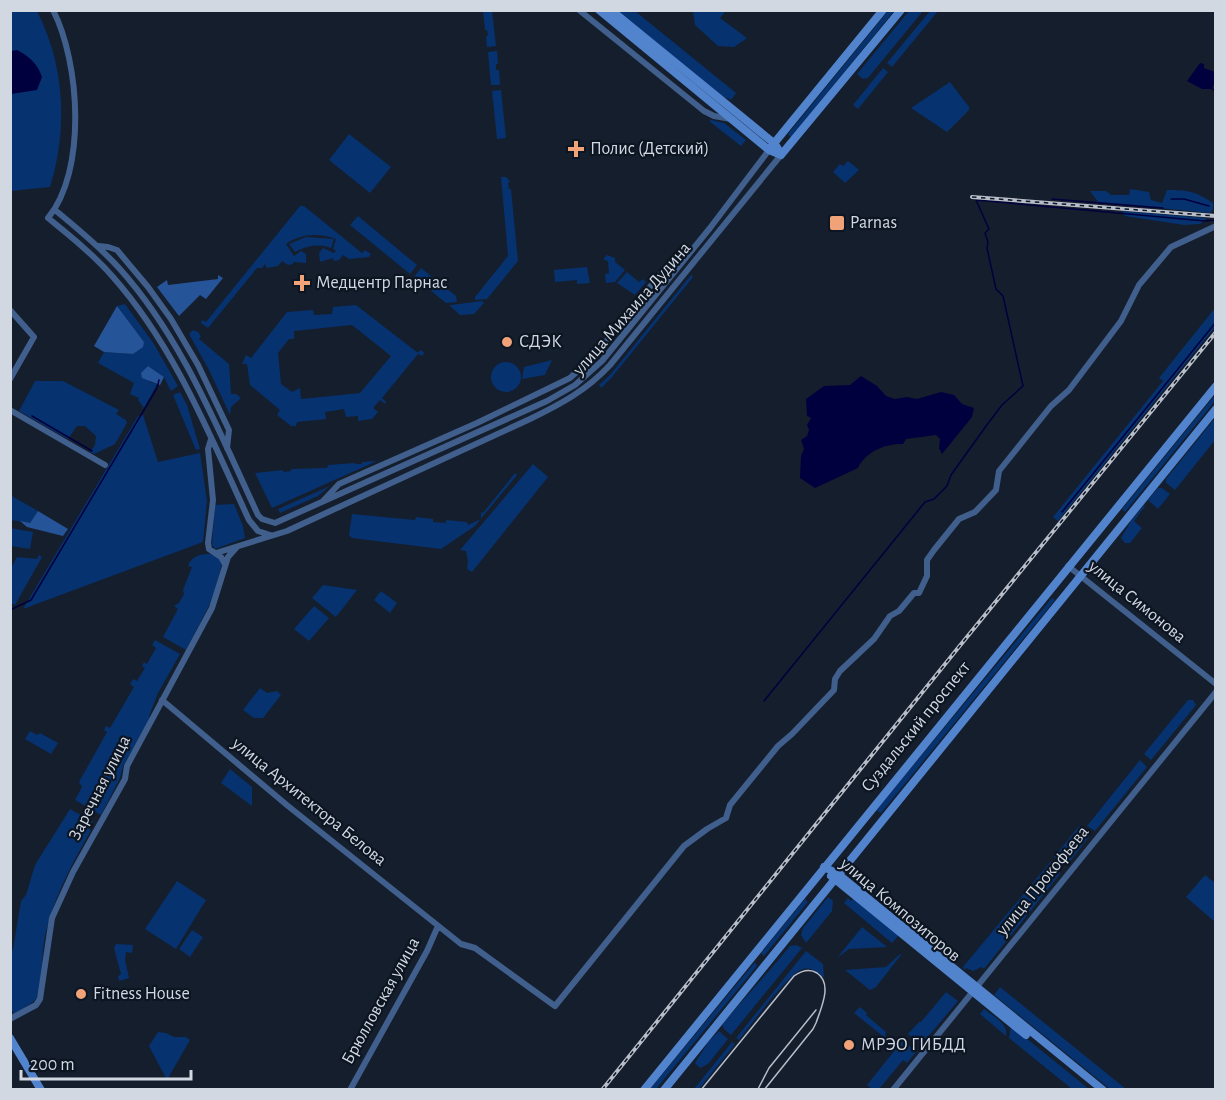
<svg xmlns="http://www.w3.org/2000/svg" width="1226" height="1100" font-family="'Alegreya Sans',sans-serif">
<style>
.green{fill:#063270;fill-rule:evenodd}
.forest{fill:#265499}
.water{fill:#00003f}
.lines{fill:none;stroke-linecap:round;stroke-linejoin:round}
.stream{stroke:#00003f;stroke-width:1.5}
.street{stroke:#415f8d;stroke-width:6}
.secondary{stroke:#5283cd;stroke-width:8}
.tram{stroke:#b8bec9;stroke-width:1.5}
.rail-casing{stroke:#b8bec9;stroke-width:4}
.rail{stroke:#0c1522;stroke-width:1.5;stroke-dasharray:4.5;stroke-linecap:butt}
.poi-dot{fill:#f0a279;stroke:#0c1522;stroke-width:2}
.labels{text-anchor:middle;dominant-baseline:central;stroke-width:4.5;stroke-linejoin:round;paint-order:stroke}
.poi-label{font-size:18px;fill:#d2d8e2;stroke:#0c1522;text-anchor:start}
.street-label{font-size:18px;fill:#d2d8e2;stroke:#0c1522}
</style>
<rect width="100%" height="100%" fill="#151e2c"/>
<path class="green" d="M10,11H37C65,66 68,128 50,187L11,191Z
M483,11H492L496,46L487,47L486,36H488L487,30H485Z
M616,11H635L736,93L731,100L719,95Z
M693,11H726L720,18L747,38L734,47L718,46L695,25Z
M888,11H894L791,137L788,134Z
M909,11H923L868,78L863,79L857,74Z
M930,11H938L892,67L887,63Z
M497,51L498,64H496V70H499L500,85H491L488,52Z
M883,68L888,72L858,109L853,105Z
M950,82L969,107V110L947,132L911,108Z
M501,90L506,138L497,139L492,91Z
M711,120L724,123L746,140L741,146L709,121Z
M349,134L391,167L370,193L329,160Z
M848,161L859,170L845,183L833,172L840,164L843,166Z
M501,177H506L510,181L508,183L509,189H511L518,261L487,299L475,300V297L508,256Z
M1130,189L1149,192L1151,200L1162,203L1167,190C1188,190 1195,191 1213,203V209L1210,213L1098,202L1090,191H1106L1111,195H1129Z
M300,206H304L362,253L365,250L371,254L369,257L349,259L343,255L339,260L334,261L333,258L320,262L319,253L323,248L334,253L336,251L333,249L336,239C319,233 301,233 286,244L294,256L301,251L306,254V263L293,262V264L288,265L282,261L278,266L267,268L265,264L262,268H257L208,328L201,323L202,320L206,322Z
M1122,211L1207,218L1200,224L1184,225L1125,216Z
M358,216L417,265L410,274L350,225Z
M306,237L334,239L331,248C319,243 306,246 295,252L289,244Z
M607,255L615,258V262L625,270L615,282L606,283L605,274L609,273L608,261L604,260V258Z
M587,267L590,283L577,284V280L555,282L554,270Z
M421,268L456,296L457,302L446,303L414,277Z
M627,272L639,282L643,279L646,282L635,295L617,283Z
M691,275L693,277L612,377L601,388L599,385L610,375Z
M482,301L484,303L474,314L460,315L450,306L451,305Z
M125,304L154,344L178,386L171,391L164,377L148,366L150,382L157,384L144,408L138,400L139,398L130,394L134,383L98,363L104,352L133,354L144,342L117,306Z
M356,305L418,353L420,350L424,352L423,356L418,354L382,398L386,402L385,404L380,400L373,408L378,412L372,419L358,421V416L346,417L344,409L325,412L326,419L297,422L296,426H291L277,415L280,410L250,385L247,364H242L246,355L251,358L287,312L313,310L314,315L332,314L333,307ZM352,325L391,356L360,393L301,399L300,388L292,392L281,384L278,353L289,339H294V331Z
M1215,308V327L1058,521L1053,517L1163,381L1159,378Z
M193,330L198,332L201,336L199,339L229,364L231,394H236L241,398L231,407L230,415L209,370L189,334Z
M552,360L545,375L522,379L524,367Z
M491 377a15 15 0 1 1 30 0a15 15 0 1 1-30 0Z
M35,381H63L119,410L116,414L126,420L127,423L115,444L94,454L90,452L95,445L96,436L85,426H77L68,439L19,411Z
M180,392L187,405L200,449L196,450L173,395Z
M1215,395V401L1125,512L1122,509Z
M143,415L158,462L200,453L207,501L203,542L23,609L138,416Z
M1215,418V440L1175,490L1166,483V479Z
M377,461L272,508L255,473L283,470V472L291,471V469L327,468L328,465L355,463V464H362V462Z
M533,464L548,477L472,572L467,569L468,561L466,551L460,550Z
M515,473L517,475L475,526L441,549L352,538L349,535L352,514L415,520L416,517L433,519V522L446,523V520L467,522L468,525L481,519V512L483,513Z
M330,486L318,496L280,513L278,509Z
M1158,488H1162L1170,494L1158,509L1148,500Z
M10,495L38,511L30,523L11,520Z
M234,504L243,526L245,538L215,549L212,544L215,505Z
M1144,505L1145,506L1134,521L1142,528L1130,543H1125L1121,538L1131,521Z
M10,528L33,532L30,549L11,546Z
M213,554L218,556L222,564L212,600L186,650L163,637L178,609L174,606L179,603L184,594L183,590L192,567L188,566C193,554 202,554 213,554Z
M39,555L42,557L15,605L11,603V568L17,557L37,559Z
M323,585L357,590L336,617L312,598Z
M381,591L397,603L390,613L374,600Z
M1052,598L1055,600L881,813L876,810Z
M314,606L329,618L309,641L294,629Z
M155,640L180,654L158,693L149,716L150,718L123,766L120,778L101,815L75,800L82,787L79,782L107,732L104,730L106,726L110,728L134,687L130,684L133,679L137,681L145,668L142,666L144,662L147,664L156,648L152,645Z
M260,688L267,693L277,691L281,695L263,718H254L243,710Z
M1188,700H1193L1196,705L1151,760L1144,754Z
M30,731L37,735L40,733L58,743L51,754L25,739Z
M1140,760L1147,767L1095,831L1087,826Z
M230,769L252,787V806L221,783Z
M70,809L93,822L89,829L91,830C71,866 51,902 44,942C41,960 43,981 37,998L33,1002L15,1014L11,1010L10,953L13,949L21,901L26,895L35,865Z
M1079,826L1089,834V837L1068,864H1064L1054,857Z
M1051,861L1059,869L1060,874L984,969L981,967L973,971L966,968L964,970L963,967Z
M1205,875L1215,883V922L1186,897Z
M177,881L206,900L176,949L145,929Z
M828,897L833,901L832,911L806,943L801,935L803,928Z
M848,898L851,901L854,898L899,935L892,943L844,903Z
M805,899L808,902L764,956L761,953Z
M862,927L887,947L849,949L837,958Z
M192,930L203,937L190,957L179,949Z
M116,944L133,945L132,953L126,952L125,960L129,978L119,981L118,976L121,974L114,948Z
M796,945L802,948L731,1035L724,1029L722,1025C744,998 768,973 790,946Z
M806,951L823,964L824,978C817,972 812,967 803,969C789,973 750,1026 739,1040L736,1038Z
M900,954L901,955L876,987L870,990L845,970L886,967Z
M755,962L757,966L656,1089H650Z
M1000,987L1126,1089H1110L994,995Z
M946,992L958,1001L921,1045L908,1034L919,1022H921Z
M860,1007L867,1013L866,1015L886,1032L885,1035L889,1039L892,1036L894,1038L890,1042L854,1013Z
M984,1009C993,1016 1009,1024 1006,1036L980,1014Z
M1011,1026L1089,1089H1072L1009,1038Z
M719,1031L728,1039L708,1064L700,1068L695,1063L709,1041Z
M158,1032L166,1033L174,1037H186L190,1040L167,1080L149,1046Z
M903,1040L916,1052L907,1063L903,1060L879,1089H872L867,1085Z
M732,1042L735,1044L699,1089H694Z"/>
<path class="forest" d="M218,275L223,278L206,299L200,295L179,316L157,287L167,280L168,285L218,279Z
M117,306L144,342L143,347L133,354L104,352L94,346Z
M148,366L164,377L160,385L142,378L141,373Z
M38,511L68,529L63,536L27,527L20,521L30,523Z"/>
<path class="water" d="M17,50C30,57 37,63 42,77L37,90L11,94V51Z
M1200,63L1204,64V68L1215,72V82L1212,89H1202L1187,81Z
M861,376L877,386L886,396L895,399L907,397L917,399L941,392L954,395L962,404L974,408L972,417L942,454L939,448L940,439L936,435L906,439L903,444C886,443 865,452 858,468L815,488L800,478L801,456L804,449L801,440L807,436L809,430L807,425L811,418L807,416L806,399L824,386L850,385Z"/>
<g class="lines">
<path class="stream" d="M1212,89L1216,91
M1052,199L1163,208
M1171,199H1184L1209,206
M32,416L92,451
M1062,512L1216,322
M10,610L31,600L157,388L159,380
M764,701L925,502L934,499L947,486L951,475L989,422L1002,405L1023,386L1003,296L996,289L987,248L988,242L985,233L989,229L976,200L1205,221L1216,220"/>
<path class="street" d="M53,10C80,63 87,171 48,218C70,236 94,255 113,277C175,347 210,436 249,520L258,531L270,535
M579,10L704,111L714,116L731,119
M55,210C77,228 100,247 119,268C183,339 218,430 258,515L262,519L275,523L547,401L575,385L602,361L710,228L769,150
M98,246L108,247L117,250L148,287L171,319L198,365L229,430L227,448
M10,310L34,337L10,379
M10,410L105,465
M211,439L208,449L213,500L208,543L209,549L221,557L225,564
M323,501L339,484L477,423L570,378L596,354L663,271L681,261
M216,553L287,531L530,419C561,404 587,390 610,365L781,155
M1068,566L1216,684
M162,700L288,806L461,944L475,948L555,1006L684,846L707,829L726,818L730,805L778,746L792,734L834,690L835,679L840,671L874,639L890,616L899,611L914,593H919L927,576V560L934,550L959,519L975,512L996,490L999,471L1051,406L1069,390L1121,321L1139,285L1171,247L1216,226
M10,1019L36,1005L40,999L52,918L73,872L125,779L127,766L212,608L228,557L237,547
M350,1090L427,951L438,926
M893,1090L1216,692"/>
<path class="secondary" d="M599,10L769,150L781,155
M611,10L775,144L781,154
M771,147L883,10
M781,155L901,10
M824,867L838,874L1103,1090
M831,876L1026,1035
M10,1038L41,1090
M644,1090L1216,386
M664,1090L1216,409"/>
<path class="tram" d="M758,1089L769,1068L816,1010
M701,1090L794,976C801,971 809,968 817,973C833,984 821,1008 816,1023L813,1029L764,1090"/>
<defs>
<path id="rail" d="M972,197L1216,216
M602,1090L958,648L1216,332"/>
</defs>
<use href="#rail" class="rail-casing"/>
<use href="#rail" class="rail"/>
</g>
<g class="poi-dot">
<path d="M573 140h6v6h6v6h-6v6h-6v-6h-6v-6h6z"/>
<rect x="829" y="215" width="16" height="16" rx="3"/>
<path d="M299 274h6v6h6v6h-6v6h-6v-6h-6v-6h6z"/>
<circle cx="507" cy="342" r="6"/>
<circle cx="81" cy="994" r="6"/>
<circle cx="849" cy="1045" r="6"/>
</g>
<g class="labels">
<g class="poi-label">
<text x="590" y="149">Полис (Детский)</text>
<text x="850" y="223">Parnas</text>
<text x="316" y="283">Медцентр Парнас</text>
<text x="519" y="342">СДЭК</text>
<text x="93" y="994">Fitness House</text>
<text x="861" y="1045">МРЭО ГИБДД</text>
</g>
<g class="street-label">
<text transform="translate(632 309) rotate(-49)">улица Михаила Дудина</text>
<text transform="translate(1137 602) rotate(39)">улица Симонова</text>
<text transform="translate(916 727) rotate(-51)">Суздальский проспект</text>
<text transform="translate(100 788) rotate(-63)">Заречная улица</text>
<text transform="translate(309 802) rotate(39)">улица Архитектора Белова</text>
<text transform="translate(1043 881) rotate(-51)">улица Прокофьева</text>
<text transform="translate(900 910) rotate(40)">улица Композиторов</text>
<text transform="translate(381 1001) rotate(-61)">Брюлловская улица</text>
</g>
</g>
<rect width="1226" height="1100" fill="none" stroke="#d2d8e2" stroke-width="24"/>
<path d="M21 1070v9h170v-9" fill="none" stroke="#d2d8e2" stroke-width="3"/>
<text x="30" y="1070" font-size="18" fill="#d2d8e2" stroke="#0c1522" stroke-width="4.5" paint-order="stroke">200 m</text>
</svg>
